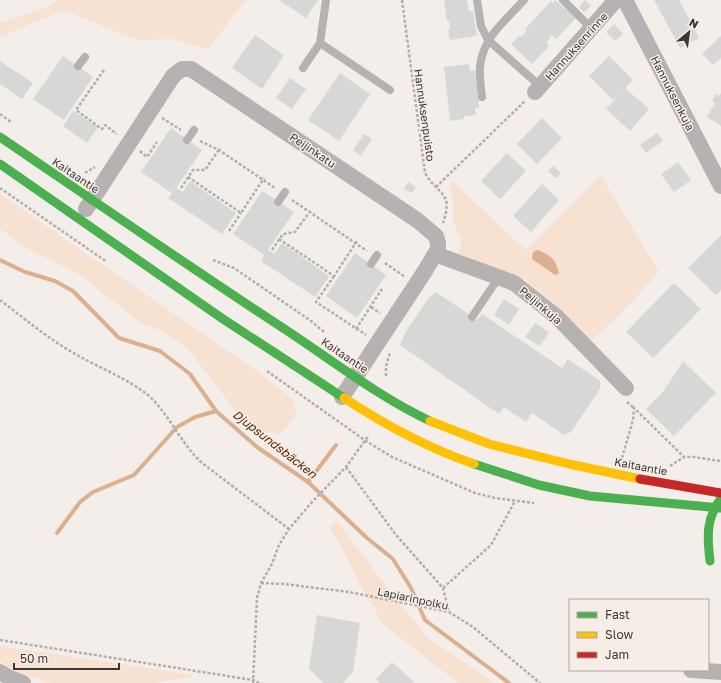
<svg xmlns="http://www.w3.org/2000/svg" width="721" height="683" font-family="'Golos Text',sans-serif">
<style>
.green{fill:#f7e1d1}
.water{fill:#dcb08e}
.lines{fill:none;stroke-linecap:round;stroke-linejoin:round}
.stream{stroke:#dcb08e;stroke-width:4}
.building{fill:#d7d7d6}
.path{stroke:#b1aead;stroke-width:2.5;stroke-dasharray:3 2;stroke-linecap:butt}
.lane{stroke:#b6b2b1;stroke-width:8}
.street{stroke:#b6b2b1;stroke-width:16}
.fast{stroke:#4caf50;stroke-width:9}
.slow{stroke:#ffc107;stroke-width:9}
.jam{stroke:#c62828;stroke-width:9}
.labels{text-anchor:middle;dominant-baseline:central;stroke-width:3;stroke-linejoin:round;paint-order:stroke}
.street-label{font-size:11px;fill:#3b3735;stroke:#f7ede7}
.water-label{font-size:12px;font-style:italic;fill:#542c07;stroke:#f7ede7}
</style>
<rect width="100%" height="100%" fill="#f4eeea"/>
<path class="green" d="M58,0H246L208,49L172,39L136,40L64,10L0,37V23L48,7Z
M601,176L659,272L624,310L591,341L551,300L523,279L459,254L461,239L453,222V198L450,190L451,180L526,250Z
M0,194L260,373L294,400L296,416L280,434L249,429L189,350L165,332L144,325L77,273L28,249L0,229Z
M336,520L389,590L428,638L495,683H458L383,624L359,583L348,559L330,528Z
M0,646L181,673L194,676L153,683H52L34,678L10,668L0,661Z"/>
<path class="water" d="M538,250C552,256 556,260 559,274L555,275L532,259L533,252Z"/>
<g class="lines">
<path class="stream" d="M0,260L25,272L55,281L73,291L119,338L160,351L190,374L216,411L257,447L308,482L367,538L393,559L411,588L425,620L509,683
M308,482L336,445
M57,533L80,502L93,492L134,475L177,427L195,417L216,411"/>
</g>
<path class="building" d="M279,0H318L306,18Z
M444,0H467L469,11H473L477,36L450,40L448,30L450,29L449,21H447Z
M555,0L576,18L556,39L552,35L546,43L549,46L532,64L511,44L519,36L521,37L527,31L525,29L551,1L553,3Z
M585,0L591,6L584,12L579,7Z
M654,0H679L699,38L680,48Z
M614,24L623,34L615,41L606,32Z
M255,35L284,55L262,89L232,68Z
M721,36V58L713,65L702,54Z
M63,56L93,77L64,120L33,99Z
M609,56L633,80L613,100L589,76Z
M0,61L33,83L22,99L0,84Z
M469,64L470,71L475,70L479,108H475L476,115L464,116V119L450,121L444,67Z
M340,73L370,94L339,141L308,120Z
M290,78L306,89L292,109L276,98Z
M625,88L649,109L630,131L606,109Z
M721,93V126L707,117L715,103L712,101L716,94L719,96Z
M73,111L98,127L87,143L63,126Z
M542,118L562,138L537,164L517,144Z
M171,128L202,150L176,188L183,192L190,181L236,213L222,234L168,198L172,193L141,172Z
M657,133L663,141L646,153L640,145Z
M364,134L372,139L361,156L353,150Z
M507,153L526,171L500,199L481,181Z
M678,162L691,180L674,192L661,174Z
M553,166L561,173L556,178L548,171Z
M408,182L416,187L412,193L404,189Z
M542,184L559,200L531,232L513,216Z
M262,191L294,212L268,250L274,254L282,243L329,276L315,297L261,261L264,255L233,234Z
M721,235V290L716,295L688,268Z
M355,253L386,275L357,318L326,296Z
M674,283L701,309L653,358L626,332Z
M436,292L477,320L482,314L562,368L568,359L600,381V389L571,432L564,435L532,413L526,422L504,407L499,414L400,345L407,330L430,296Z
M504,299L519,309L509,325L494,315Z
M535,323L549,332L540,346L525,337Z
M683,361L716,393L674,436L646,409L663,392Z
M317,615L360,623L353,672L343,683H324L309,669Z
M392,662L415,683H380L376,679Z"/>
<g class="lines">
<path class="path" d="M402,0L425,173C438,196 454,191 443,223
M104,70L76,110L102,129L105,125L117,134
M0,114L11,122
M162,118L181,130
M200,141L219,150L275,188
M140,151L147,157L157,142
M85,173L95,167
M188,177L241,213L264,178
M436,187L525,101
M0,188L107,262
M181,188L193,170H205L220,148
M292,200L367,251
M229,231L241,213
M279,239L334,276L357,241
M272,250L283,234L295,232L311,210
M213,260L234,268L311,321L324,332
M385,263L405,277
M334,276L316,302L366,335
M0,300C25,319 50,340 77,355C100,368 130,380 149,396C170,415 181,444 202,463L289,529
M371,307L380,313
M356,329L382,289
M267,371L366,441L392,457L475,493L495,498L534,503
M386,376V366L390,353
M627,402L634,408
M622,458L633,420L634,408L684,457
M670,466L684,457H693L721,461
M346,467L396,535L443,588L449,612
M261,583L284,584L349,592L449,612L473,627L540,683
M443,588L491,545L515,501
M0,640L253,680L259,683
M253,683L257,598L261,583L272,564L279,545L289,529L312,502L346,467L369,435"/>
<path class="lane" d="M326,0L320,43L390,90
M477,0L481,26L488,40L540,86
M563,0L591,28
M78,66L85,57
M303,68L320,43
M482,97C481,87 479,75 480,66C483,37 506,20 524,0
M187,140L194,130
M278,202L285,192
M371,264L377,255
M472,317L499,277"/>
<path class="street" d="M625,0L721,186
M535,92L616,0
M86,209L173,76L182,69H191L417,220L436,236L438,243V249L425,271L342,397
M435,254L514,283L542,305L557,317L626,388
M691,670L721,672
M0,672L10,678L23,683"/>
<path class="fast" d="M0,137C97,203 194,270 292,334C337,364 381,398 430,421
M0,164L223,319L344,398
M474,464L539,485L590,496L721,508
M710,561C707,536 706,519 721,498"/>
<path class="slow" d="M344,398C385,425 428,448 474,464
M430,421L489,444L569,464L640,479"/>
<path class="jam" d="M640,479L721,493"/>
</g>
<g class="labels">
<g class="street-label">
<text transform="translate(576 46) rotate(-48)">Hannuksenrinne</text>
<text transform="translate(673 93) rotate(63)">Hannuksenkuja</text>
<text transform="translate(425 115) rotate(82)">Hannuksenpuisto</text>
<text transform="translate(313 150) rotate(34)">Peijinkatu</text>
<text transform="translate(76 175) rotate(34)">Kaitaantie</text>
<text transform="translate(541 305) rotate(40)">Peijinkuja</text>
<text transform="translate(345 355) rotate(34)">Kaitaantie</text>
<text transform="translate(641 466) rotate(11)">Kaitaantie</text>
<text transform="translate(413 598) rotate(12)">Lapiarinpolku</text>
</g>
<g class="water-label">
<text transform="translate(275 444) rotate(38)">Djupsundsbäcken</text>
</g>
</g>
<rect x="569" y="599" width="140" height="72" fill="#f7ede7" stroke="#aca4a0"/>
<rect x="577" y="612" width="20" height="6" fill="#4caf50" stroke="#aca4a0"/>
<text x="605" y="619" font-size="12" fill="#3b3735">Fast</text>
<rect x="577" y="632" width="20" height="6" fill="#ffc107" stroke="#aca4a0"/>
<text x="605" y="639" font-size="12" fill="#3b3735">Slow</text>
<rect x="577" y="652" width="20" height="6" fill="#c62828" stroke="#aca4a0"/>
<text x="605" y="659" font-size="12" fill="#3b3735">Jam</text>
<g transform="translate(689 32) rotate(29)" stroke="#f7ede7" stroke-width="3" paint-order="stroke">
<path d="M0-3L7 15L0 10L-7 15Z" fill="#3b3735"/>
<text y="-6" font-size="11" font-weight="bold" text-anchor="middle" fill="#3b3735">N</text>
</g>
<path d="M14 663v6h105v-6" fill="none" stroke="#3b3735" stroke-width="2"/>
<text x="20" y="663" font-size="12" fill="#3b3735" stroke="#f7ede7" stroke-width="3" paint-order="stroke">50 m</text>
</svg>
